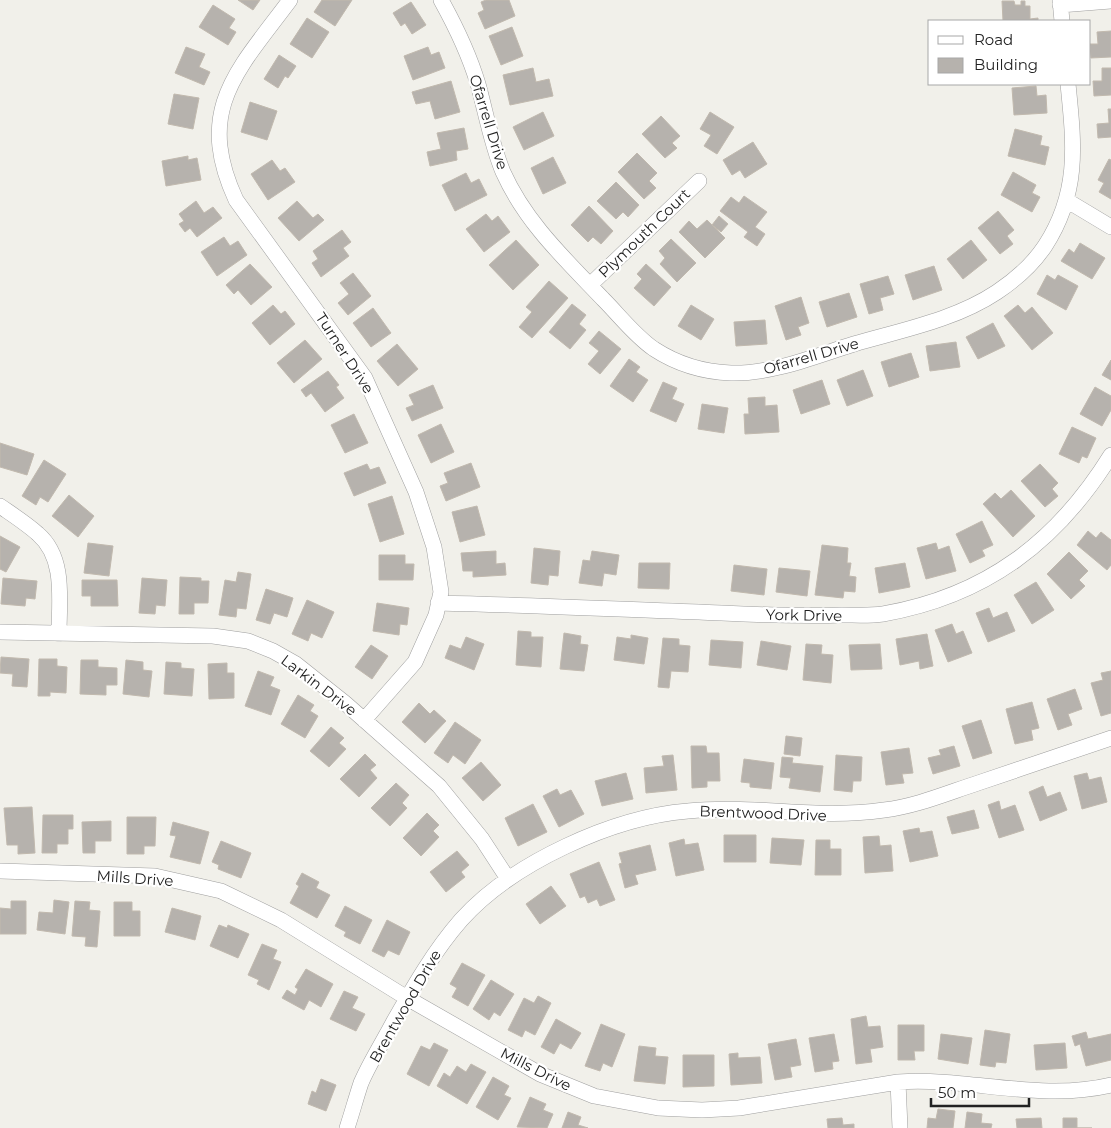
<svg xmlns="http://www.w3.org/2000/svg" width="1111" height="1128" font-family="Montserrat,sans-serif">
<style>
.building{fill:#b6b2ad;stroke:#c1b9ae}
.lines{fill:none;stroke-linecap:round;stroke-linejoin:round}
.minor-casing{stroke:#9f9f9f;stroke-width:16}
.minor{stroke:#fff;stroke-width:15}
.labels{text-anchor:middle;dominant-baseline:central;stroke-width:4.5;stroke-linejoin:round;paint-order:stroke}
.street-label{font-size:15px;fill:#222;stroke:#fff}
</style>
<rect width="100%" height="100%" fill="#f1f0ea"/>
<path class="building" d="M238,0H260L253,10Z
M322,0H352L335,26L314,12Z
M486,0H509L515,16L485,29L478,13L484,10L481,2Z
M1002,1H1014L1015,5H1021V1H1025V6H1030V19L1038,18V21H1003Z
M411,2L426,25L412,34L405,23L401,26L393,13Z
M213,5L235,19L229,28L236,32L228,45L199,27Z
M307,18L329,32L312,58L290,44Z
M512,27L523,56L501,65L489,36Z
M1111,31V57L1091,58L1090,44H1098L1097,32Z
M186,47L205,54L199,67L210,72L204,85L175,73Z
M428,47L431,55L439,52L445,68L413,80L404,56Z
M279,55L296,66L288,78L285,76L278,88L264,79Z
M533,68L536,82L549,79L553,96L510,105L503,75Z
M1102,68H1111V95L1094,96L1093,81H1102Z
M451,81L460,112L435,119L430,101L416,104L412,92Z
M1036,86L1037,96L1046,95L1047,113L1014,115L1012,88Z
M174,94L199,98L193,129L168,124Z
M250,102L277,111L267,140L241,132Z
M1108,109H1111V137L1098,138L1097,124L1109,123Z
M543,112L554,136L524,150L513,127Z
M710,112L734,127L717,154L704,146L711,135L700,129Z
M661,116L680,136L672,143L677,148L665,158L642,134Z
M464,128L468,149L456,151L457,160L430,166L427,152L441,149L437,133Z
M1015,129L1042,136L1040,145L1049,147L1045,165L1008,156Z
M753,142L767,164L745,178L740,170L732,175L723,160Z
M637,153L657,173L649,181L656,188L644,199L618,172Z
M188,156V160L197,158L201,180L166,186L162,161Z
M553,157L566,183L543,194L531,168Z
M1109,159L1111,160V199L1099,192L1104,183L1098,180Z
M272,160L280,171L285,168L295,182L268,200L251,174Z
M1013,172L1036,185L1032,193L1040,197L1032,212L1001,195Z
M466,173L471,183L479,179L487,195L455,211L442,185Z
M616,182L639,205L628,217L623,212L616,219L597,201Z
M744,196L767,212L755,227L765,234L757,246L744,237L748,232L720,211L731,197L739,203Z
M196,201L204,213L213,207L222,218L197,237L190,228L185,232L179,224L184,221L179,214Z
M297,201L313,218L318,214L324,220L299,241L278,218Z
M589,206L613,231L601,244L593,237L588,242L571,225Z
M998,211L1014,230L1007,236L1013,244L1000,254L978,228Z
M486,214L492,221L498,216L510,232L484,252L466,229Z
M719,216L728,224L721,232L712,225Z
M707,220L725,238L705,258L679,232L689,221L697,229Z
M342,230L351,242L343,248L349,256L321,277L312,263L318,259L313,251Z
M224,237L230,246L238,241L247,255L217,276L201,252Z
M671,239L696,263L677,282L660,264L665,258L659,251Z
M516,240L539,265L513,290L489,265Z
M971,240L987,260L963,279L947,259Z
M1080,243L1105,258L1092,279L1061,261L1069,249L1074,253Z
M250,264L272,287L251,305L238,290L234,294L226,285Z
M646,264L671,287L654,306L634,288L642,279L637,274Z
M934,266L942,290L913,300L905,275Z
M353,273L371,296L348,315L338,303L349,294L340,283Z
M1047,275L1055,280L1058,275L1078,286L1066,310L1037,294Z
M888,276L894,294L880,298L883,310L869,314L860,284Z
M549,281L568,298L532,338L519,327L532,312L526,307Z
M849,293L857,317L827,327L819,302Z
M801,297L809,323L798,327L801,335L786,340L775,306Z
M572,304L586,315L579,324L586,330L570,349L549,332Z
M273,305L281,314L285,311L295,324L270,345L252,323Z
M691,305L714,319L701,340L678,326Z
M1018,305L1025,313L1032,307L1053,333L1032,350L1004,316Z
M373,308L391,333L371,347L353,323Z
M765,320L767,344L736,346L734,322Z
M993,323L1005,346L978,359L966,337Z
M599,331L621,349L600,374L588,364L599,351L589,343Z
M305,340L322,359L294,383L277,363Z
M956,342L960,367L930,371L926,346Z
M397,344L418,369L398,386L377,361Z
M911,353L919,377L889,387L881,362Z
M629,359L640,367L636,372L648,380L633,402L610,386Z
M1111,360V380L1102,375Z
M863,370L873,396L847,406L837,380Z
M328,371L339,385L336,387L344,398L325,412L311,393L306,397L301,390Z
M822,380L830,404L801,414L793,390Z
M663,382L677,388L672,399L684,404L676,422L650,411Z
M433,385L443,408L412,421L406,408L414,405L409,395Z
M1095,387L1111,396V410L1102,426L1080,414Z
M765,397V406L777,405L779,432L745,434L744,414H749L748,398Z
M702,404L728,408L724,433L698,429Z
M354,414L368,443L345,453L331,425Z
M441,424L454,452L431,463L418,435Z
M1072,427L1096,438L1087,458L1082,456L1079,463L1059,454Z
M0,443L34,454L27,475L0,467Z
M44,460L66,474L48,502L40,497L36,505L22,496Z
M471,463L480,487L446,501L440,486L448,483L444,473Z
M367,464L370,470L379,467L386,483L354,496L344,473Z
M1040,464L1058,483L1052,489L1058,496L1045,507L1021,481Z
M1011,490L1035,516L1013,537L983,504L995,493L1001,499Z
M69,495L94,516L78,537L52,516Z
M392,496L404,534L380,542L368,504Z
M477,506L485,535L460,542L452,512Z
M982,521L993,545L982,550L985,556L970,563L956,534Z
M1088,531L1096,538L1101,532L1111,540V565L1107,570L1077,545Z
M0,536L20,547L6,572L0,569Z
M88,543L113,546L109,576L84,573Z
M936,543L938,550L949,546L956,571L926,579L917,548Z
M822,545L848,548L847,563H851L849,576L856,577L855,592L844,591L843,598L815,595Z
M534,548L560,551L558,576L549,575L548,585L531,583Z
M496,551V564L505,563L506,575L473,577V571H463L461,553Z
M592,551L619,555L616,575L604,573L602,586L579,583L583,560L590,561Z
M1069,552L1088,571L1079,580L1085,586L1071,599L1047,574Z
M379,555H405V564H414L413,580H379Z
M639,563H670L669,589L638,588Z
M905,563L910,587L879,593L875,568Z
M734,565L767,569L764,595L731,591Z
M779,568L810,571L807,596L776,592Z
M238,572L251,574L246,609L237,608L236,617L219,615L225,580L236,582Z
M180,577L201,578V581H209L208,603H194V614H179Z
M3,578L37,581L35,599L26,598L25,606L1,604Z
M142,578L167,580L165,606L156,605L155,614L139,613Z
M82,580H117L118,606H91V596H82Z
M1036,582L1054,610L1032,624L1014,595Z
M266,589L293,598L287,617L274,613L270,624L256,620Z
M307,600L334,612L322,638L311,633L308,641L292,634Z
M377,603L409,608L407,625L400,624L399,635L373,631Z
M989,608L993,618L1007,612L1015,631L988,642L976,613Z
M952,624L956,634L963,631L972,653L948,662L935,630Z
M518,631L531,632V637H543L541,667L516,665Z
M564,633L581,636L580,644L588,645L584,671L560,669Z
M927,634L933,666L920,669L919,661L900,665L896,639Z
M631,635L648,638L644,664L614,660L617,637L631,639Z
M466,637L484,644L474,670L445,658L450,645L461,649Z
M663,638L679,639V645L690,646L688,672L671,671L669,688L658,687Z
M711,640L743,642L741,668L709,665Z
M761,641L791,646L787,670L757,665Z
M806,644L822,645L821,654L833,655L831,683L803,680Z
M880,644L882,669L851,670L849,645Z
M371,645L388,656L372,679L355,667Z
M1,657L29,659L27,687L12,686L13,674L0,673Z
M39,659H57V666L67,667L66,693L50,692V696H38Z
M81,660H98V667L117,668V685H106V695L80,694Z
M126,660L143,662V670L152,671L149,697L123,694Z
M166,662L181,663V668L194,669L192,696L164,694Z
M227,663V673H234V698L209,699L208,664Z
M258,671L274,677L270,686L280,690L271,715L245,706Z
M1111,671V713L1101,716L1091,683L1103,680L1101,673Z
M1075,689L1082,709L1068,714L1072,725L1058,730L1047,699Z
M298,695L314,705L310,711L318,716L305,738L281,724Z
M1032,702L1039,728L1031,730L1033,740L1015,744L1006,709Z
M419,703L430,714L434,710L446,721L425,743L402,722Z
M981,720L992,753L973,759L962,726Z
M455,722L481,740L465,764L453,755L448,763L434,753Z
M331,727L344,738L339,743L346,749L329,767L310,751Z
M786,736L802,738L800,756L784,754Z
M691,746H706L707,753H719L720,781H707V787L692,788Z
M954,746L960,766L933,774L928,758L941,755L939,750Z
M909,748L913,773L902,774L904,783L886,785L881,752Z
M365,754L376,765L370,770L377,778L359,797L340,779Z
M673,755L677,790L646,793L644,768L664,766L662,756Z
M836,755L862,757L861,781H853L852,792L834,790Z
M782,757L793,758L792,763L823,766L820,792L789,788L791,778L780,777Z
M744,759L774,763L771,789L750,787V783L741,782Z
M481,762L501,785L483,801L462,778Z
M626,773L633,799L602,806L595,781Z
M1087,773L1089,780L1101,777L1107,802L1082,809L1074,776Z
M396,783L409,795L402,803L407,808L390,826L371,808Z
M1043,786L1047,797L1060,792L1067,810L1040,821L1029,792Z
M557,789L560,795L571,790L584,814L559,827L543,796Z
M999,801L1001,810L1015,805L1024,830L999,838L988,805Z
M533,804L547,832L518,846L505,818Z
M32,807L35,853L18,854V845H7L4,808Z
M974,810L979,828L952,834L947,817Z
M427,813L439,825L433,831L439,837L421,856L403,838Z
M43,815H73V829H68V844H57V853H42Z
M127,817H156L155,846H144V854H127Z
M111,821V841H95V853H83L82,822Z
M173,822L209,832L200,864L170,857L176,836L170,835Z
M919,828L920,833L932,831L938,856L910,862L903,831Z
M724,835H756V862H724Z
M879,836L880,846L891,845L893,871L865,873L863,837Z
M772,838L804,840L801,865L770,863Z
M684,839L685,845L698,843L704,870L676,876L669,843Z
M816,840H830V849H841V875H815Z
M221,841L251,853L241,878L218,869L219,865L212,862Z
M650,845L656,870L635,875L638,884L625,888L619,864L622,863L619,853Z
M457,851L469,865L461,872L465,877L446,892L430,872Z
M599,862L615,900L600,906L597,899L588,903L585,896L580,898L570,874Z
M302,873L319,882L316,888L330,895L317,918L290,903L299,886L296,884Z
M551,886L566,906L540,924L526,904Z
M54,900L69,902L65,934L37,930L39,912L53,913Z
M11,901H26V934H0V908L11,909Z
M75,901L90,902L89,910L100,911L97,947L85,946L86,937L72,936Z
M114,902H132V911H140V936H114Z
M345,906L372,920L360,944L344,936L346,932L335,926Z
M172,908L201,916L195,940L165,932Z
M387,920L410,932L399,955L388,950L384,957L372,951Z
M219,925L227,928L228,925L249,934L238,958L210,946Z
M262,944L277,950L273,959L281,962L269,990L257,984L259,980L248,975Z
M462,963L485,975L468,1006L452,997L457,988L450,984Z
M306,969L333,984L321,1007L309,1000L304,1010L282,998L287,990L295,995L298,989L295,987Z
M491,980L514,994L500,1016L494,1012L489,1020L473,1009Z
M344,991L358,997L352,1008L365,1014L356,1031L330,1019Z
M538,996L551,1003L535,1035L525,1030L522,1037L508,1030L524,998L534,1003Z
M866,1016L868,1027L880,1026L883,1047L870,1049L872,1062L856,1064L851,1019Z
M556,1019L581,1033L571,1049L560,1043L554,1054L541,1047Z
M601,1024L625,1034L612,1067L603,1063L600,1071L585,1066Z
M898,1025H924V1051H914L915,1060H898Z
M985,1030L1010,1034L1006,1063L996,1062L995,1067L980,1065Z
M1086,1032L1088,1039L1111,1034V1060L1086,1066L1080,1044L1075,1046L1072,1036Z
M834,1034L839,1061L832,1062L833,1069L815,1072L809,1038Z
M941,1034L972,1038L968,1064L938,1059Z
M796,1039L801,1065L790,1067L792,1077L775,1080L768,1044Z
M434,1043L448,1050L429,1086L407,1074L421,1046L430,1050Z
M1065,1043L1067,1068L1036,1070L1034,1045Z
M639,1046L656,1048L655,1056L668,1057L665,1084L634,1081Z
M738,1053V1058L760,1057L762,1083L731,1085L729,1054Z
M683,1055H714V1086L683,1087Z
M471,1064L486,1072L467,1104L437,1086L444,1073L450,1077L457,1066L466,1072Z
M493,1077L509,1086L504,1095L511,1098L498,1120L476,1107Z
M321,1079L336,1085L326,1111L308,1104L312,1091L316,1093Z
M530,1097L546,1104L543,1110L553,1114L547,1128L517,1127Z
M938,1109L955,1111L953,1128H927L928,1118L936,1119Z
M568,1112L581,1117L578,1125L588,1128H562Z
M967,1112L982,1114L981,1123L992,1124L991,1128H965Z
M842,1118L843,1125L854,1124V1128H828L827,1119Z
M1041,1118L1042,1128H1017L1016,1119Z
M1063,1118H1077V1128H1092H1063Z"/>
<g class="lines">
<defs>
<path id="minor" d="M290,0C238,70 194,109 236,200L365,378L416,492L434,547L441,592L436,615L415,662L364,720
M441,0C456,27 469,54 478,84C486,113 491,143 503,172C526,223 565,259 603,299C619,315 635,336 654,349C677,364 704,372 731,373C773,374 815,356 854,344C902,330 955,320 997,292C1015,280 1033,264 1045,246C1080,192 1074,144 1068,84
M1060,0L1062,21
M1060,5L1111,1
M1066,200L1111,227
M590,285L699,181
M0,506C13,515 27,524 38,534C66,558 59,601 59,634
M438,603C525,605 612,609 699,612C746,614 794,617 842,615C856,615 870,616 883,614C986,596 1057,542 1111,455
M0,632L213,636L248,641L273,651L296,664L345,703L439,786L482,839L508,879
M0,871L155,876L221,891L281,920L407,998L540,1074L594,1096L658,1108L702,1110L739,1108L898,1082C969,1077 1040,1102 1111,1085
M898,1082L900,1128
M347,1128C352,1113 356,1098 361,1083C370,1062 383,1042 394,1021C414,986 434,951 461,920C512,863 613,817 688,811C754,804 816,820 884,810C917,806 947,793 978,783C1022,768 1067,753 1111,738"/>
</defs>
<use href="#minor" class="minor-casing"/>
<use href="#minor" class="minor"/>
</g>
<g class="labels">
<g class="street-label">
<text transform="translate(489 122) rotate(73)">Ofarrell Drive</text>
<text transform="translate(644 233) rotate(-44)">Plymouth Court</text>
<text transform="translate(345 353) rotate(57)">Turner Drive</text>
<text transform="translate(811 356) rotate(-16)">Ofarrell Drive</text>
<text transform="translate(804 615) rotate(1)">York Drive</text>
<text transform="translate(319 685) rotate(37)">Larkin Drive</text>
<text transform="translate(763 813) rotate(2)">Brentwood Drive</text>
<text transform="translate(135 878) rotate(4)">Mills Drive</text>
<text transform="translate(405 1006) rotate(-60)">Brentwood Drive</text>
<text transform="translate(536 1069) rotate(27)">Mills Drive</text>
</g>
</g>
<rect x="928" y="20" width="162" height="65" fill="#ffffff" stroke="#a7a7a7"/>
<rect x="938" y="36" width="25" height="8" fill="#ffffff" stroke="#a7a7a7"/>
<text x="974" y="45" font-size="15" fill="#222222">Road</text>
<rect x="938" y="58" width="25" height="15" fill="#b6b2ad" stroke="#a7a7a7"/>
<text x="974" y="70" font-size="15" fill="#222222">Building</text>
<path d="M931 1098v8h98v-8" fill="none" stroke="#222222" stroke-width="2.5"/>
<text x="938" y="1098" font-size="15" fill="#222222" stroke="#ffffff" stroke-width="4" paint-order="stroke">50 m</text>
</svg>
